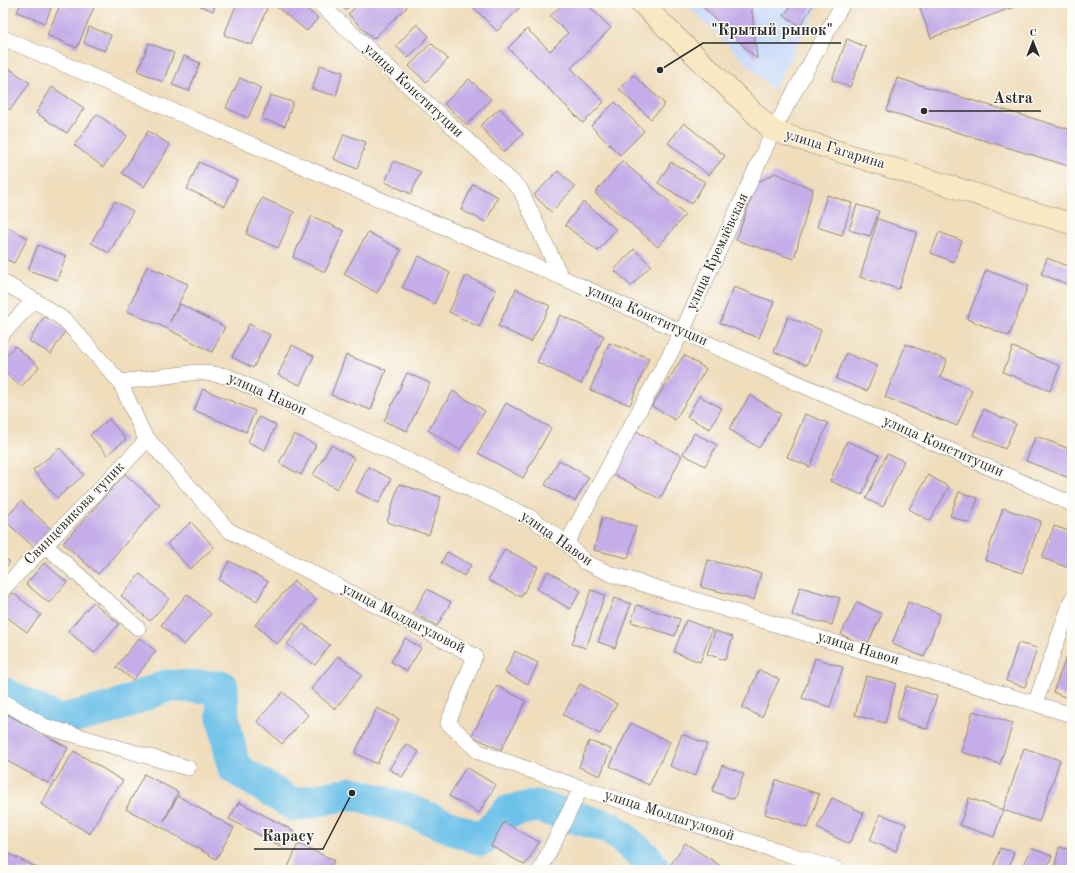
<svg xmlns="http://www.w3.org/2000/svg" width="1075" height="873" font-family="'Old Standard TT',serif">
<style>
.built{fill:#cbdbf9}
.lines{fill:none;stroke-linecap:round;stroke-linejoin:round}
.river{stroke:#6dc1e9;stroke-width:33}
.building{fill:#c4ade8}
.minor-casing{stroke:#8d8474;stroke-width:16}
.secondary-casing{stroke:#8d8474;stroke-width:22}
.minor{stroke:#fff;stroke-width:15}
.secondary{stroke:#f8e8c3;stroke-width:21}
.labels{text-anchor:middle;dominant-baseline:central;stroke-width:3;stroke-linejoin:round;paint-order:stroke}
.street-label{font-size:15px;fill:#2b2b2b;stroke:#fdfcf7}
.leader{fill:none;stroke:#2b2b2b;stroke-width:1.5}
.callout-dot{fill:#2b2b2b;stroke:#fdfcf7;stroke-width:1.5}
.callout-label{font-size:16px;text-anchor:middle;font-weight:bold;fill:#2b2b2b;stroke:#fdfcf7;stroke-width:3;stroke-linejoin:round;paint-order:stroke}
</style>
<rect width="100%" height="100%" fill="#fdfcf7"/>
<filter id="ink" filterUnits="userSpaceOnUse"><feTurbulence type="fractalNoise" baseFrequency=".025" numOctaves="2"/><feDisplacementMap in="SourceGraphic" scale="8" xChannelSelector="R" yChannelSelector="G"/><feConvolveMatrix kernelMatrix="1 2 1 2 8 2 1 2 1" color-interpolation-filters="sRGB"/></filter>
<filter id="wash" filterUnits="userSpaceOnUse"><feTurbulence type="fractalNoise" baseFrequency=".012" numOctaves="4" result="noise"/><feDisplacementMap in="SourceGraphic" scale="16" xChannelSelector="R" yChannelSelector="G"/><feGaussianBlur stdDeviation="0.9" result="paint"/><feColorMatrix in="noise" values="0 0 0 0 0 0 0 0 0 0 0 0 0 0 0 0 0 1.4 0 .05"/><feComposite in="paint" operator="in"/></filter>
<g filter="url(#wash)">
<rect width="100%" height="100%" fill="#efddbc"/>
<path class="built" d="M685,3H820L773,90Z"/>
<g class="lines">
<path class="river" d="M3,693L58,721L112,708L166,686L222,687L223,717L234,768L294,805L352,793L408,810L482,840L507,812L537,806L611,828L646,858L654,870"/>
</g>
<g id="blocks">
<path class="building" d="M21,3H53L45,23L17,12Z
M61,3H85L94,7L77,48L47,35Z
M193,3H216L213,11Z
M237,3H255L267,8L252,45L224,35Z
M275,3H299L318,18L307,31L274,5Z
M339,3H352L346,10Z
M360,3H403L407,7L373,39L348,14Z
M470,3H524L497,31L470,4Z
M564,3H586L611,28L571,68L604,102L583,123L508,48L527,29L550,51L568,33L550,16Z
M699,3H751L757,59Z
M792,3H814L800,26L784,16Z
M918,3H1024L931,38Z
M417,24L429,36L408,58L396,46Z
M89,27L111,35L105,51L84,43Z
M847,39L866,47L850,87L832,80Z
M149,43L174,53L163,82L138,71Z
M431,43L448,59L426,82L409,66Z
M184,56L200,63L189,91L172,85Z
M3,64L30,83L10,110L3,105Z
M320,65L343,72L336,96L312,89Z
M633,75L665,104L651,119L619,89Z
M240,78L261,88L248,118L226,108Z
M897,78L1072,130V167L887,111Z
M469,79L491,99L467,125L444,104Z
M52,87L84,108L67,133L36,113Z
M270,95L293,102L285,126L262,119Z
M615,102L644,131L620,155L591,126Z
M500,108L523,134L504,152L480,126Z
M97,114L127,136L103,167L74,145Z
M684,123L725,156L709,175L668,143Z
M148,131L170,145L144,187L122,173Z
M344,134L366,142L357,169L334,159Z
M394,161L421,172L411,194L385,182Z
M622,161L685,215L658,247L595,193Z
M199,162L237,180L225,206L187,189Z
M671,162L705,182L692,204L658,183Z
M558,171L575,187L551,212L534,195Z
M775,173L813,189L794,259L736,240L757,183Z
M473,184L498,197L486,222L461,210Z
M827,195L852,203L842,235L817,227Z
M262,198L294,212L278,248L246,234Z
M115,201L133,211L109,253L91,243Z
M583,202L616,229L598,251L565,225Z
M857,205L879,211L870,236L849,230Z
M312,216L344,231L325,272L293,257Z
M878,219L917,232L899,289L860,277Z
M3,225L28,238L14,263L3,258Z
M368,232L401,250L377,293L344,274Z
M939,232L962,241L954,262L931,253Z
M38,245L66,256L57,280L28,270Z
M634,249L651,265L631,286L614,270Z
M419,256L450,273L434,304L402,287Z
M1047,258L1072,268V286L1041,274Z
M147,266L188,284L170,322L180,304L225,327L212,352L168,329L127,311Z
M986,270L1028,286L1009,336L967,319Z
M466,276L496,290L479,327L449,312Z
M734,287L774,302L759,338L720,323Z
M516,289L550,306L531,342L498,326Z
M560,315L604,336L581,384L537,362Z
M45,316L66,330L51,354L29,341Z
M788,317L821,330L807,365L774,352Z
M249,324L270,335L253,368L232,357Z
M609,343L649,358L630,405L590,390Z
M906,344L947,360L940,377L972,390L957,426L885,397Z
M292,345L314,356L300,385L278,375Z
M15,346L39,367L21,387L3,371V360Z
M1013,347L1060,366L1050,391L1003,372Z
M846,353L877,366L867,391L836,379Z
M346,355L386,370L371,410L331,395Z
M684,355L706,369L675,420L652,406Z
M407,373L430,383L407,431L384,421Z
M203,389L255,411L246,432L194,410Z
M453,391L485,411L460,450L428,430Z
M750,395L781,414L759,448L729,429Z
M699,396L722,408L710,429L687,417Z
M506,403L551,428L523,478L478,453Z
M984,409L1016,424L1005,449L973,435Z
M805,414L828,423L810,467L787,457Z
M259,417L276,425L265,450L248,442Z
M109,419L126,439L107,455L90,435Z
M636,431L682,456L660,499L613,474Z
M694,433L717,445L705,466L683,454Z
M294,434L316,445L301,475L279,463Z
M1036,436L1072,450V479L1026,461Z
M847,441L879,455L862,495L830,481Z
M331,445L354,458L337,489L313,475Z
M60,448L84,475L57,498L33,470Z
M887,454L904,461L883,507L866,499Z
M559,460L589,477L575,501L545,485Z
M368,467L391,479L379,503L356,492Z
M125,474L160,505L98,574L63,543Z
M928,475L949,487L930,521L909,509Z
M399,484L441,497L429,535L387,522Z
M959,492L978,498L969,523L950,516Z
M21,501L52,530L35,548L4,520Z
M1003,508L1041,521L1022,573L985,560Z
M602,518L636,526L628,558L594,550Z
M191,522L214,547L190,569L167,544Z
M1054,526L1072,532V561L1069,568L1042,558Z
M505,549L538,567L521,597L488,580Z
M447,552L471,565L464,576L441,563Z
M3,556L10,562L3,570Z
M708,560L761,573L754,600L701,587Z
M229,561L268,581L257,601L219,580Z
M44,563L67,582L49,603L26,584Z
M548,571L581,591L570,609L537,589Z
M140,574L169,599L150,621L121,596Z
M294,581L316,600L277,644L255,625Z
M800,587L840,598L832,625L792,615Z
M427,589L451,602L437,626L413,613Z
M591,590L605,595L586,648L572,644Z
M13,593L41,615L27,632L3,614V606Z
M187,594L211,614L184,645L161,625Z
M614,598L631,604L615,648L598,642Z
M93,602L119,624L94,653L68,631Z
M857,602L882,614L866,647L841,634Z
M908,602L940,614L924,657L892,644Z
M637,605L680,619L675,636L631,622Z
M686,620L712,630L700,662L674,652Z
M303,624L330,645L315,665L287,644Z
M715,631L733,637L725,660L707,654Z
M139,638L156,651L133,680L116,667Z
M405,638L421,648L407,671L391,662Z
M1018,643L1037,648L1025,687L1006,681Z
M515,651L538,663L528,684L505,673Z
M338,656L362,675L335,709L311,689Z
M815,658L843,667L830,707L802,698Z
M1066,658L1072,660V700L1053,692Z
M759,670L779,679L762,717L742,708Z
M866,676L896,683L885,723L855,715Z
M580,684L617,704L600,734L563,715Z
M497,686L526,701L501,750L472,736Z
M906,686L937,696L927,729L896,719Z
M283,692L308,715L282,744L257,721Z
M377,708L399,719L377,764L355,753Z
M973,711L1013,723L1000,764L961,752Z
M3,712L68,748L48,783L3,759Z
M631,723L670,742L649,785L610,766Z
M682,734L707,744L695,776L670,766Z
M589,741L611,749L600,776L579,767Z
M406,744L419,752L402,777L389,769Z
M1024,748L1060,760L1039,822L1003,810Z
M74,751L123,781L107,801L90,834L41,804Z
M722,765L744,774L734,799L712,791Z
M466,767L496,785L479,813L449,796Z
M144,774L178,792L164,821L178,796L234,828L216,859L161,827L126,809Z
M776,780L819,794L808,828L765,814Z
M832,798L864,813L849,844L817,828Z
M969,798L1003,810L994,837L960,825Z
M239,802L294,831L285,848L229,819Z
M880,814L906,824L896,851L870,841Z
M504,822L539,842L525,865L491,846Z
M685,843L724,868L722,870H667Z
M298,844L334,860L329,870H287Z
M1059,847L1072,850V870H1054Z
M1000,848L1014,852L1008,870H993Z
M1031,848L1052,856L1046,870H1022Z
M8,853L41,870H3V862Z
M419,865L430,870H416Z"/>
</g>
</g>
<g filter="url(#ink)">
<use href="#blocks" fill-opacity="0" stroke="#8d8474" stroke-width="1"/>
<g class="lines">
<defs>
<path id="minor" d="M319,3L520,189L561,277L682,332L1072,504
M3,38L561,277
M3,282L34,300L66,321L120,382L144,435L228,530L475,656L448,723L479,752L581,788L838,870
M3,333L34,300
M120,382L198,372L227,376L528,516L567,543L585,562L611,574L1072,715
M567,543L682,332L773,131L843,3
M45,545L138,628
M3,589L148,439
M3,701L44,726L188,768
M1035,704L1072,599
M540,870L581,788"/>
<path id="secondary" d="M641,3L773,131L1072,224"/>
</defs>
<use href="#minor" class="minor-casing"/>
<use href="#secondary" class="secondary-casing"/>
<use href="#minor" class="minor"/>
<use href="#secondary" class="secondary"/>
</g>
</g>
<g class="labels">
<g class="street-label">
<text transform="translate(413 91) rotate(43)">улица Конституции</text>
<text transform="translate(835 150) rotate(17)">улица Гагарина</text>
<text transform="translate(718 252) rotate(-65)">улица Кремлёвская</text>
<text transform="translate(647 316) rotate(24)">улица Конституции</text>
<text transform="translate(267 395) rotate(24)">улица Навои</text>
<text transform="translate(943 447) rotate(24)">улица Конституции</text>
<text transform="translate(75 514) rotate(-46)">Свинцевикова тупик</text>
<text transform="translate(556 539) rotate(35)">улица Навои</text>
<text transform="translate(403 619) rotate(27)">улица Молдагуловой</text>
<text transform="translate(858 649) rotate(17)">улица Навои</text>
<text transform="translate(669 816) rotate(18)">улица Молдагуловой</text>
</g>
</g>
<path class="leader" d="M660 70L703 43H841M924 111L985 111H1041M352 793L323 849H254"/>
<g class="callout-dot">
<circle cx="660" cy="70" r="4"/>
<circle cx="924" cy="111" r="4"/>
<circle cx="352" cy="793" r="4"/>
</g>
<g class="callout-label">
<text x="772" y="35">"Крытый рынок"</text>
<text x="1013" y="103">Astra</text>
<text x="288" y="841">Карасу</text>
</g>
<rect width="1075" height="873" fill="none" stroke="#fdfcf7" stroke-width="16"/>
<g transform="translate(1033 42)" stroke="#fdfcf7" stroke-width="3" paint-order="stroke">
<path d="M0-3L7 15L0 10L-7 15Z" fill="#2b2b2b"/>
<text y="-6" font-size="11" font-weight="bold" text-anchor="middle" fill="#2b2b2b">С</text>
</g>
</svg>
